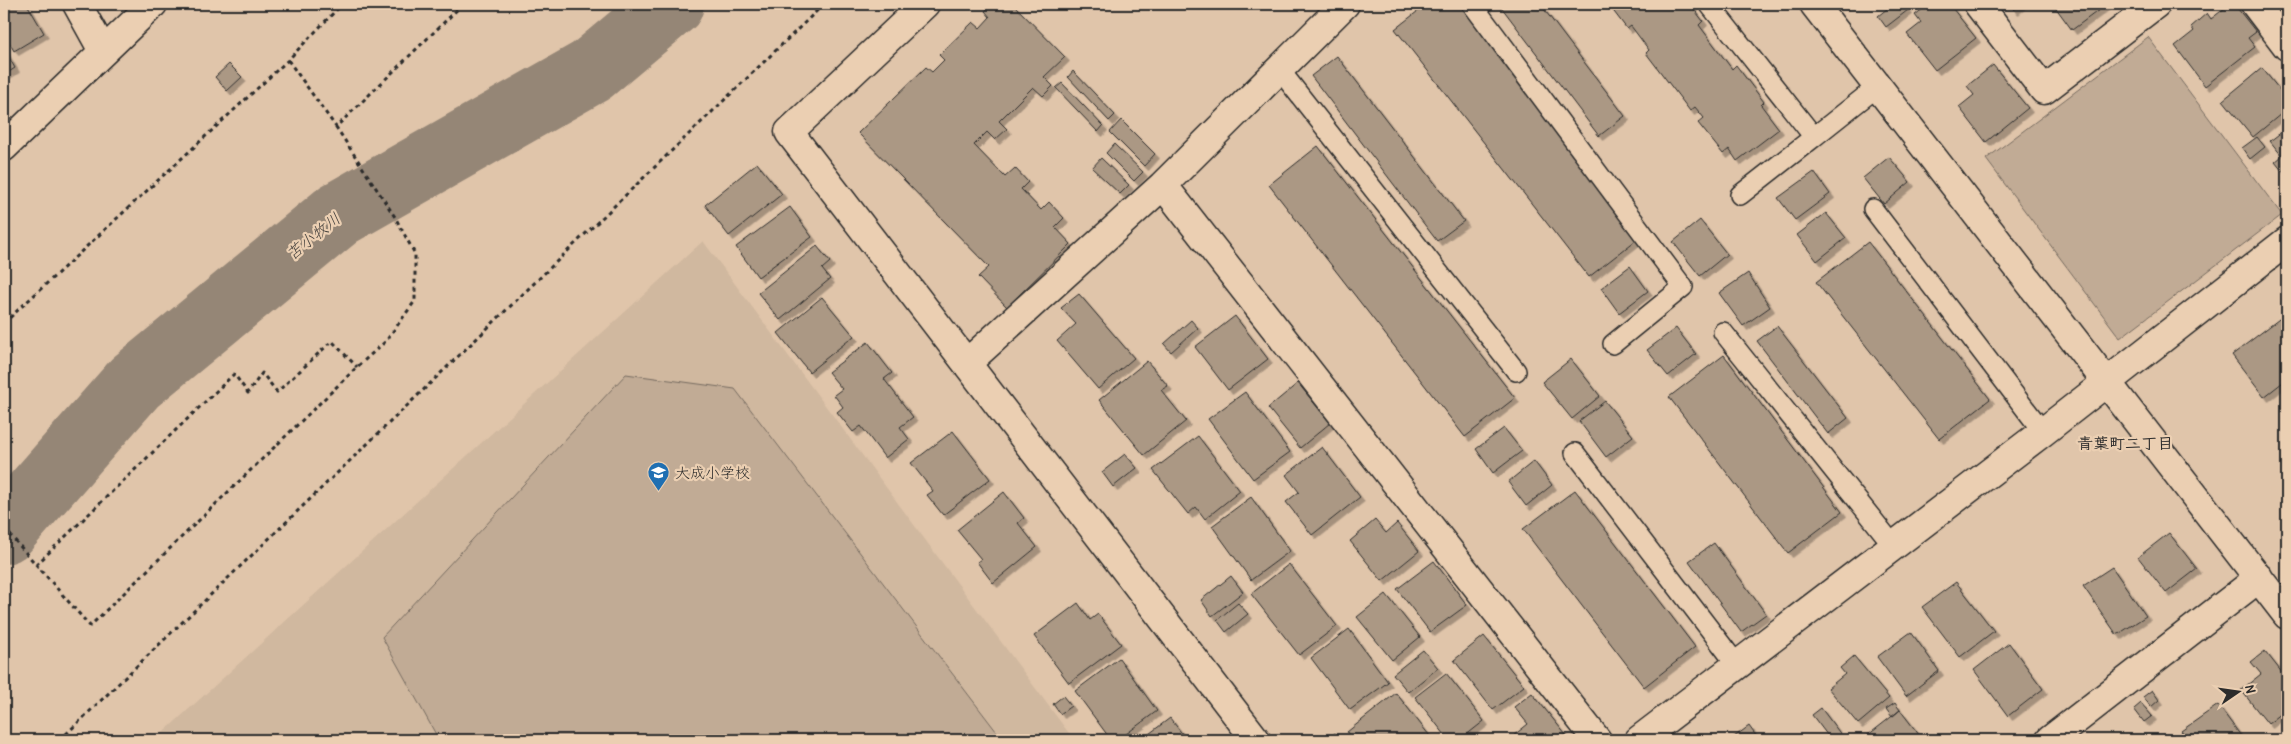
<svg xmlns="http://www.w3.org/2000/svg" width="2291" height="744" font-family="'Patrick Hand','Klee One',sans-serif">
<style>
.built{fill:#d0b89f}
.green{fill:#c1ab95;stroke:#766b60}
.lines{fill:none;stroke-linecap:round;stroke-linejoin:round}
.river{stroke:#958676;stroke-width:66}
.building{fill:#ab9884;stroke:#2b2b2b;filter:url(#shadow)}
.service-casing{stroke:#2b2b2b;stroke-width:22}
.minor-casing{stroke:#2b2b2b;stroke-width:31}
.tertiary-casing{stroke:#2b2b2b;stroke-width:31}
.path{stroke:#2b2b2b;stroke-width:3;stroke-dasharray:4 4;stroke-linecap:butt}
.service{stroke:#ebcfb2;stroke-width:19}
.minor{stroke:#ebcfb2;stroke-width:28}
.tertiary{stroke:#ebcfb2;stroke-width:28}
.labels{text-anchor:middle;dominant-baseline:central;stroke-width:4.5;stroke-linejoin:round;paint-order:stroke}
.poi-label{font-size:15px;fill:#2b2b2b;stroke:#ebcfb2;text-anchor:start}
.water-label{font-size:16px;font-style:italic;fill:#46423e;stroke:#ebcfb2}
.neighbourhood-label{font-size:16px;font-weight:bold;fill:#2b2b2b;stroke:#ebcfb2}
</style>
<defs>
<filter id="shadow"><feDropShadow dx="4.5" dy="4.5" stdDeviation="0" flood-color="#0004"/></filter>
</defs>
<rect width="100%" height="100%" fill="#e0c5aa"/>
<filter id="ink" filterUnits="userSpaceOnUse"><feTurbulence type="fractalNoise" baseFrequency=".02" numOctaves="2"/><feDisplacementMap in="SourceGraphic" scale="10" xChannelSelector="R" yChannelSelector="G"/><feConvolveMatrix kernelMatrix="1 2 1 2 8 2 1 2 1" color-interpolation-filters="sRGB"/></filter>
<g filter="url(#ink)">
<path class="built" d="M703,241L1074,740H155Z"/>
<path class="green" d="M2148,37L2282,215L2120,338L1986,159Z
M626,374L735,389L1003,740H439L382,637Z"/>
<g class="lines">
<path class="river" d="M4,531L135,382L339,214L591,71L671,4"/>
</g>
<path class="building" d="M4,4H27L44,33L14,51L4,33Z
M992,4H1013L1065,57L1044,77L1053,86L1043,96L1033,87L999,121L1007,129L995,140L987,132L974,145L1005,177L1015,168L1028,182L1021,189L1041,210L1049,202L1064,218L1055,227L1071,244L1007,307L978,277L989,267L858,133L926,67L932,72L944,60L939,55L973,22L980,28L990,17L985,11Z
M1427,4H1459L1640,237L1589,277L1395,29Z
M1499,4H1540L1625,116L1599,136Z
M1608,4H1690L1703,21L1699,25L1732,69L1736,65L1764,102L1761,105L1779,129L1737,161L1729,149L1723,154L1698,123L1704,118L1695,107L1690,111L1646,53L1649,50L1631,26L1627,29Z
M1893,4H1903L1908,10L1886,27L1878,16Z
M1929,4H1949L1976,38L1935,70L1907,34L1921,23L1915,15Z
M2009,4H2021L2014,10Z
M2053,4H2107L2072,30Z
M2230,4H2234L2256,32L2248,38L2255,47L2205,86L2175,46L2194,31L2191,27L2207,13L2211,19Z
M4,49L15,68L4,75Z
M1337,56L1464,221L1437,241L1311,76Z
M229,64L242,77L227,91L215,77Z
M1993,65L2028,108L1986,142L1959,107L1974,95L1967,86Z
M2262,68L2287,99V109L2253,137L2223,100Z
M1073,71L1115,115L1109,121L1068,77Z
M1062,83L1103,126L1098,132L1056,88Z
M1121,120L1155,154L1144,166L1110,132Z
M2287,128V177L2275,162L2282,156L2270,141Z
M2257,137L2265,147L2250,159L2242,148Z
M1114,144L1143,172L1134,181L1106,153Z
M1318,146L1515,398L1465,437L1269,185Z
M1889,157L1910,182L1884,204L1863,178Z
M1101,158L1129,185L1120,194L1092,168Z
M757,163L782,194L729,236L705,205Z
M1814,172L1830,194L1795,220L1778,198Z
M790,207L812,237L758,277L736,247Z
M1826,213L1846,238L1817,261L1797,235Z
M1700,220L1727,254L1700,276L1673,242Z
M1868,242L1990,399L1939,439L1816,282Z
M817,246L830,262L822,269L830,279L780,320L758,293Z
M1630,266L1648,291L1619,313L1601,288Z
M1748,273L1770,307L1743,326L1719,293Z
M1079,294L1134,358L1098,389L1057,341L1076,324L1061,308Z
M822,297L854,336L809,372L778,333Z
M2287,313V379L2264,397L2232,355Z
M1235,316L1268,359L1228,390L1195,347Z
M1191,320L1198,328L1171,352L1164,344Z
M1777,326L1848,418L1828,434L1757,341Z
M1676,328L1696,354L1668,376L1647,350Z
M868,342L892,373L884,379L913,417L900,427L909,439L885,458L861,426L853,432L837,412L843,407L834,395L842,389L828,372Z
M1724,355L1842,512L1788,553L1669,397Z
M1571,359L1600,396L1572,419L1542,382Z
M1147,361L1168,386L1161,390L1186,421L1144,455L1099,400Z
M1298,383L1330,423L1300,448L1268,408Z
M1245,392L1290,452L1253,479L1208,419Z
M1605,401L1633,436L1606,457L1579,421Z
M1504,428L1522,451L1493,473L1476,449Z
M953,431L990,479L943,515L927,495L933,491L911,463Z
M1198,436L1240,491L1205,519L1196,507L1188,514L1153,470Z
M1322,447L1360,497L1312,535L1286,502L1299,492L1286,475Z
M1125,454L1137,468L1113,487L1102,472Z
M1534,461L1552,485L1526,506L1508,482Z
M1575,490L1695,647L1644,687L1523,529Z
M1004,492L1024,518L1018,523L1037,547L993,583L977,562L981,559L957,530Z
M1251,497L1290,551L1251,580L1212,526Z
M1375,520L1386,533L1397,523L1419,551L1382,581L1350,541Z
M2169,533L2197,569L2166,593L2138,557Z
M1714,543L1766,614L1741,632L1689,561Z
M1434,561L1467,605L1430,632L1397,589Z
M1289,564L1337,626L1299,655L1251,594Z
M2112,567L2146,616L2117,635L2083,586Z
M1231,576L1243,592L1212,616L1201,600Z
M1956,582L1994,631L1960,657L1922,607Z
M1386,594L1420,637L1392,660L1357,617Z
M1078,603L1090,620L1098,614L1121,644L1069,683L1034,636Z
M1238,603L1248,614L1226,632L1217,620Z
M1349,629L1388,682L1350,710L1311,658Z
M1911,632L1939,671L1906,696L1877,657Z
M1484,636L1524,686L1493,710L1454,660Z
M2009,643L2043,689L2008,716L1974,670Z
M1423,650L1438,668L1408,692L1393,674Z
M2265,651L2287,679V709L2268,724L2241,690L2261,674L2251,662Z
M1854,656L1889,698L1858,724L1828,688L1845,674L1840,668Z
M1119,658L1157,711L1118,740H1111L1075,691Z
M1446,673L1484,721L1460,740H1449L1415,697Z
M2152,690L2159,700L2151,707L2143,697Z
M1396,693L1433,740H1353L1347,732Z
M1532,693L1570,740H1508L1528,724L1514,707Z
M1063,696L1071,706L1060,714L1053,704Z
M1895,703L1900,710L1892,717L1886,709Z
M2141,703L2152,716L2144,722L2134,709Z
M2218,705L2244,740H2188L2181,731Z
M1821,708L1845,740H1831L1812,715Z
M1900,710L1923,740H1864L1863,739Z
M1170,718L1187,740H1141Z
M1749,726L1759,740H1730Z
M1335,733L1341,740H1327Z"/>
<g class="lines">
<defs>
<path id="service" d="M1472,4L1683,287L1613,344
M1709,4L1814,137L1877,87
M1279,69L1516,371
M1740,195L1814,137
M1873,209L2043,432
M1723,332L1894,546
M1575,453L1737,665"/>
<path id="minor" d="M77,4L103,51
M925,4L789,132L1256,740
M1814,4L2287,615
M1978,4L2044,90L2156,4
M2255,4L2287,46
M1163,185L1597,740
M967,363L1163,185L1345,4
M1639,740L2043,432L2287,241
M2050,740L2259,578"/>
<path id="tertiary" d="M4,147L153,4"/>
</defs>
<use href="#service" class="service-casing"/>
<use href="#minor" class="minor-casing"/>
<use href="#tertiary" class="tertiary-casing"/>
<path class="path" d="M288,60L336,127
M4,323L288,60L342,4
M4,528L90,626L357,367L386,341L415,301V254L395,217L336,127L463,4
M36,565L234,374L248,393L262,373L277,392L332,341L357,367
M60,740L824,4"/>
<use href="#service" class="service"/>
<use href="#minor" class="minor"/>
<use href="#tertiary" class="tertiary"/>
</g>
</g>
<defs>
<symbol id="school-pin" viewBox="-11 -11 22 30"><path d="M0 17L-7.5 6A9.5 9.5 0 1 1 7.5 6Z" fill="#1f6fb2" stroke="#ebcfb2"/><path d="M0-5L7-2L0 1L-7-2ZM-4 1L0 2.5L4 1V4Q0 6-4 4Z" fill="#fff"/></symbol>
</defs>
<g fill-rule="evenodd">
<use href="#school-pin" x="646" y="460" width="25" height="34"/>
</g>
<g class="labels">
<g class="poi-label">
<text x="675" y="472">大成小学校</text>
</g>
<g class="water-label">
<text transform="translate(313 236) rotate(-39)">苫小牧川</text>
</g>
<g class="neighbourhood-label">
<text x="2125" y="443">青葉町二丁目</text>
</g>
</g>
<rect width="2291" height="744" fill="none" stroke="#ebcfb2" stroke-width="20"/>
<rect x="10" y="10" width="2271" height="724" fill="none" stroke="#2b2b2b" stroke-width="2" filter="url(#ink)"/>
<g transform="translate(2238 692) rotate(77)" stroke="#ebcfb2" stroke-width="4" paint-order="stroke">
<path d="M0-4L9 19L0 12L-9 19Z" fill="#2b2b2b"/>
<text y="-8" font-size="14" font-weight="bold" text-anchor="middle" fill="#2b2b2b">N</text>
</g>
</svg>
